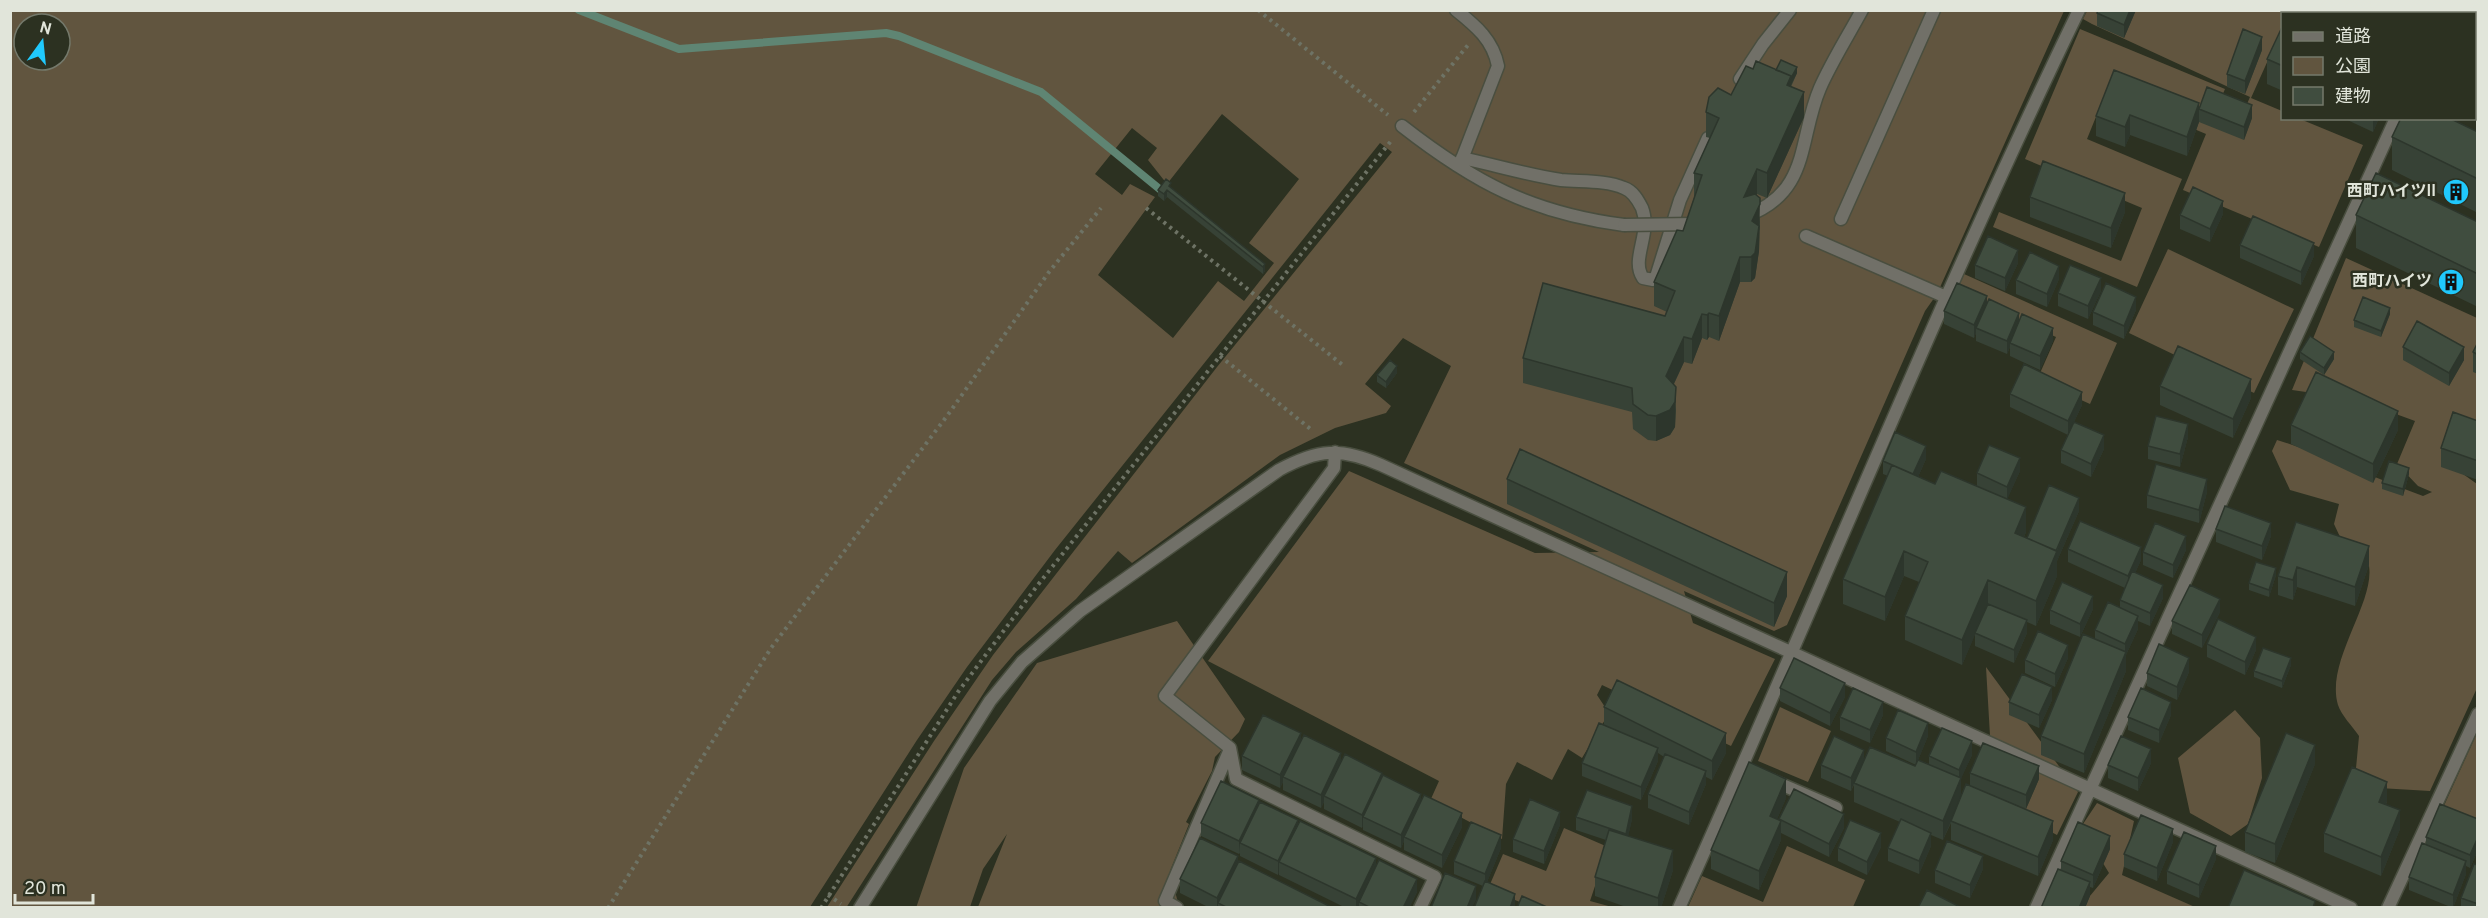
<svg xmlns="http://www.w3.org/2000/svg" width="2488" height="918" font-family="Overpass,'Noto Sans JP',sans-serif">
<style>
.green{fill:#61553f;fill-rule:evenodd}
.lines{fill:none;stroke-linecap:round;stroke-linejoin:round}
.stream{stroke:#5f8573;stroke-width:8}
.service-casing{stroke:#494e3f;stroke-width:15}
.pedestrian-casing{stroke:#494e3f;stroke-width:15}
.minor-casing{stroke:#494e3f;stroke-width:15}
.path{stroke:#6e7365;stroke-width:4;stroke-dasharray:3 4.5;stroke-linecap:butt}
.service{stroke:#717068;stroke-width:12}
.pedestrian{stroke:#717068;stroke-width:12}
.minor{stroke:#717068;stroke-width:12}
.service-bridge-casing{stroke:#494e3f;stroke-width:15;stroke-linecap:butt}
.service-bridge{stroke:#717068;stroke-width:12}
.wall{fill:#374236}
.shaded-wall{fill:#2d362c}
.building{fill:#404d3f;stroke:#2d362c;stroke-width:1.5}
.labels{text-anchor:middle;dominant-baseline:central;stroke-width:5;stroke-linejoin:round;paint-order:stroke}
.poi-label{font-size:16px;font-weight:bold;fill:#e1e5da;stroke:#2c3121;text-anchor:end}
</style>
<rect width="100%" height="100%" fill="#2c3121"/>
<path class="green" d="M10,11H2064L1937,294L1925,311L1787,625L1774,631L1684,591L1693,623L1775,659L1731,746L1602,685L1597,695L1609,713L1582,758L1568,749L1552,780L1517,762L1506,784L1502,839L1430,801L1439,781L1208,661L1349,471L1535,553L1599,552L1404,463L1451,366L1403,338L1365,384L1391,406L1386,413L1335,428L1280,455L1132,563L1118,551L1076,599L1016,652L992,680L846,908L827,907L934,741L993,655L1217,367L1392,152L1380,143L1055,550L967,667L917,740L810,907H11ZM24,24H60V60H24ZM1222,114L1299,179L1249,243L1274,263L1244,301L1218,281L1173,338L1098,275L1155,197L1130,184L1122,195L1095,174L1132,128L1157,148L1148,160L1167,184Z
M2087,11H2291L2290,13L2282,14V29L2251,98L2282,111V118L2300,119L2363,145L2319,247L2183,190L2206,134L2106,92L2087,139L2182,179L2137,287L1993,227L1999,212L2121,261L2142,208L2025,159L2080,29L2225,89L2210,124L2234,134L2250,97L2092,24L2083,19Z
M2168,249L2294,309L2254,393L2129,333Z
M2346,258L2477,318V441L2449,464L2477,484V688L2430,791L2379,788L2355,779L2359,736C2353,727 2341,715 2338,705C2325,662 2375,603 2369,566L2348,554L2334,524L2339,504L2290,490L2272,451L2277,440C2327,455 2374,478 2423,496L2432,492L2418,486L2397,464L2415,421L2355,399L2292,390Z
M1964,274L2117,343L2090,404L2037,380L2056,337L1956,292Z
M1177,621L1245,719L1239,732L1215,757L1212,771L1186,822L1189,824L1170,871L1179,907H978L1007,834L983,869L970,907L916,908L964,768L1037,663Z
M1986,667L2078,792L2057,835L2032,822L1992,770Z
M1780,707L1831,731L1808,782L1758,761Z
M2235,710L2260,738L2262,778L2248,824L2231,836L2190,813L2178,758Z
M2477,733V822L2442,810Z
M2097,803L2134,821L2122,875L2195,907L2080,908L2109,873L2081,827Z
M1564,828L1608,847L1590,901L1612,907H1532L1488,889L1503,854L1546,871Z
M1787,846L1865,880L1853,907H1688L1702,876L1763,902Z"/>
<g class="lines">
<path class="stream" d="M579,10L679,49L886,33L899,36L1041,92L1162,191"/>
<defs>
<path id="service" d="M1456,10C1476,26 1493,40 1498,66L1460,164
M1740,79L1763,44L1790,10
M1402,126C1475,183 1532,213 1624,225
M1462,158C1495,165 1528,175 1561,180C1580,182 1606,180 1624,188C1633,191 1638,200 1642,208C1652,234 1630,259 1643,278L1653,280L1656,277L1680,200L1708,138
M1746,216C1811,192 1798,139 1820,88C1832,61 1848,36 1862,10
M1841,219L1934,10"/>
<path id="pedestrian" d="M1806,236L1946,297"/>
<path id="minor" d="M2443,14L2445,10
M2474,57L2478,59
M1335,452L1334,468L1165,696L1230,748L1236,779L1435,877L1420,908
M1771,780L1836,808
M860,908L990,701L1022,662L1080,611L1279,470C1318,449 1340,447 1381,465L2351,908
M1177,908L1165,901L1230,749
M1679,908C1814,609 1936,305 2079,10
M2036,908L2396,118
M2388,908L2478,714"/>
</defs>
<use href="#service" class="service-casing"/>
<use href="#pedestrian" class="pedestrian-casing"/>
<use href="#minor" class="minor-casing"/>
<path class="path" d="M1258,10L1388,115
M1414,112L1468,45
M1146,208L1344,366
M1220,356L1313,431
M828,895L841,904
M608,908L771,648L947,416L1049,272L1101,208
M821,908L958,692L1037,586L1391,141"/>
<use href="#service" class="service"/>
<use href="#pedestrian" class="pedestrian"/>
<use href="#minor" class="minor"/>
<defs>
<path id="service-bridge" d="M1624,225L1693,224"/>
</defs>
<use href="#service-bridge" class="service-bridge-casing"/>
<use href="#service-bridge" class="service-bridge"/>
</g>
<path class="wall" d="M2136,10L2124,38L2097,26V13Z
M2413,10H2435L2434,14H2420Z
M2478,10V39L2475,38V14Z
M2283,25V91L2267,84V59Z
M2262,50L2245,94L2227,87V74Z
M1753,69L1776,70L1797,73L1791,87L1804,117L1767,198L1757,194L1756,195L1760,222L1759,251L1755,278L1751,282H1740L1719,341L1709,337L1707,340L1702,338L1692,364L1684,362L1674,384L1676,411L1675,427L1670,435L1656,441L1648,440L1633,429L1632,412L1523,383V358L1665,316L1667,312L1654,306V282L1683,231L1694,198V173L1710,138L1706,137V112L1731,95Z
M2199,109L2252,118L2244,140L2199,122L2187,156L2130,135L2125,147L2096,136V116Z
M2343,118H2379L2373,132Z
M2478,132V213L2392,170V137Z
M1171,188L1265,264V271L1263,274L1167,197L1164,201L1158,196V190Z
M2030,197L2125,212L2111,248L2030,217Z
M2223,214L2210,242L2180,229V215Z
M2356,215L2478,222V307L2356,248Z
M2240,245L2314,256L2301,285L2240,258Z
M2018,263L2005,291L1975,278V265Z
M2059,279L2047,307L2016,294V280Z
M2101,291L2088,319L2058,306V293Z
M1987,304L2053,341L2040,370L2010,356V347L2007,354L1976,341V333L1974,338L1944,324V311Z
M2136,310L2124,339L2093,325V312Z
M2390,314L2381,337L2354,327V320Z
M2478,342V374L2473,372V352Z
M2403,347L2464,360L2449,386L2403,360Z
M2300,352L2334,359L2324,375L2300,359Z
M1397,373L1386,388L1377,382V375Z
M2160,386L2251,398L2233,438L2160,405Z
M2010,394L2082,405L2074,422L2104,449L2091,477L2061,463V450L2068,435L2010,407Z
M2478,421V480L2441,467V448Z
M2291,425L2398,430L2373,483L2291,444Z
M2188,437L2180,467L2148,459V446Z
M1926,459L1918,477L1935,484L1977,486V473L2020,471L2007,499L2026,532L2024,537L2027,538L2079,511L2057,561V576L2036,626L2027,622V633L2014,663L1975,646V634L1962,665L1905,640V616L1919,582L1904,576L1885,621L1843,604V579L1888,476L1883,474V461Z
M2409,474L2403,496L2382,489V483Z
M1507,479L1787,596L1774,627L1507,504Z
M2207,492L2199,523L2147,508V495Z
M2296,522L2369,565L2355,606L2297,587L2293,600L2278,595V576Z
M2216,529L2271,536L2262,560L2216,542Z
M2068,549L2141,560L2135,573L2163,598L2150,626L2138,621V629L2126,655V671L2084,773L2041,755V736L2095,639V630L2120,608V600L2125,588L2068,562Z
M2186,550L2173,578L2143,565V552Z
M2276,575L2269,597L2249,590V583Z
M2093,609L2080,637L2050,624V610Z
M2220,612L2202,648L2172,634V621Z
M2207,644L2256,650L2245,675L2207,657Z
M2068,658L2055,687L2025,673V660Z
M2291,665L2282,688L2254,677V671Z
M2189,672L2177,700L2147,686V673Z
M1780,688L1845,697L1830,726L1780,701Z
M2052,700L2039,728L2009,715V702Z
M1604,707L1726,753L1712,780L1706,777V784L1689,825L1648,808V794L1664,757L1658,753V761L1641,800L1582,776V763L1604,725Z
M1883,715L1870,743L1840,730V717Z
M2171,715L2159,743L2128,730V717Z
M1928,736L1918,760L1929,764V756L1972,755L1961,778V795L2053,840L2038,876L1951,840V823L1943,840L1931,835V846L1919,874L1888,861V848L1900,822L1854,802V785L1851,791L1821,778V765L1864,760L1915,766L1916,765L1886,751V738Z
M1301,741L1341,761L1382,777L1462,827L1442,868L1404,850V841L1401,848L1363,830V825L1362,828L1324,809V802L1321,808L1283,790V782L1280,788L1242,770V756Z
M2151,763L2138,791L2108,778V765Z
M2315,764L2275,863L2245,852V832Z
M1970,773L2039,779L2026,809L1970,786Z
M1786,798L1777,819L1779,820V819L1844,828L1829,857L1781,833V840L1759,890L1711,869V850Z
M2387,801L2386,805L2400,829L2381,876L2324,852V833Z
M1259,804L1376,866L1417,892L1409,908H1346L1279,875V871L1278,875L1240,856V853L1239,854L1201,836V823Z
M1576,817L1632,819L1628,836L1673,870L1661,908H1629L1595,896V877L1606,840L1576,830Z
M2478,819V850L2470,868L2466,866V874L2453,908L2409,890V877L2426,845V837Z
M1560,825L1544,864L1513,852V839Z
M2173,842L2157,881L2124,867V854Z
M1881,847L1867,875L1838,861V848Z
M1501,848L1487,882L1483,886L1454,874V861Z
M2110,849L2093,888L2090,887V896L2085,908H2041L2061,870V861Z
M2216,859L2199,898L2167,884V871Z
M1238,864L1333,908H1210L1180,893V879Z
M2478,865V908H2461V898Z
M1983,869L1970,898L1935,883V870Z"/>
<path class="shaded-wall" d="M2130,10H2136L2124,38V25Z
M2262,37V50L2245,94V81Z
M1797,67V73L1791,85V101L1787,85Z
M1804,92V117L1767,198V173Z
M2199,103V122L2187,156V137Z
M2252,105V118L2244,140V127Z
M2130,115V135L2125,147V127Z
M2373,118H2379L2373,132Z
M1757,169V194L1744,221V197Z
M1167,190V197L1164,201V194Z
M2125,193V212L2111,248V228Z
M1760,198L1759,251L1755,278L1751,282L1752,221Z
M2223,201V214L2210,242V229Z
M2314,243V256L2301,285V272Z
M2018,250V263L2005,291V278Z
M1740,257V282L1719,341V316Z
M1265,264V271L1263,274V267Z
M2059,266V279L2047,307V294Z
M2101,278V291L2088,319V306Z
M1987,296V310L1976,328V333L1974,338V325Z
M2136,297V310L2124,339V326Z
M2390,308V314L2381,337V331Z
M1709,313V337L1707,340V315Z
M2019,313V326L2010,343V347L2007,354V341Z
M1702,314V338L1692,364V339Z
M2053,328V341L2040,370V356Z
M1684,337V362L1666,400V376Z
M2464,347V360L2449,386V373Z
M2334,352V359L2324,375V368Z
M1397,366V373L1386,388V382Z
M2251,379V398L2233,438V419Z
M1676,387L1675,427L1670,435L1656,441V416Z
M2082,392V405L2068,435V421Z
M2398,411V430L2373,483V464Z
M2188,424V437L2180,467V454Z
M2104,435V449L2091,477V464Z
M1926,446V459L1913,488V474Z
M2020,458V471L2007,500V487Z
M2409,468V474L2403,496V489Z
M2207,479V492L2199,523V510Z
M2079,498V511L2057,561V576L2036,626V601Z
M2026,507V532L2015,558V533Z
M2271,523V536L2262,560V546Z
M2186,536V550L2173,578V565Z
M2369,546V565L2355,606V587Z
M2141,547V560L2128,589V576Z
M1904,551V576L1885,621V597Z
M2297,567V587L2293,600V580Z
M2276,568V575L2269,597V590Z
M1787,572V596L1774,627V603Z
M1988,580V605L1962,665V640Z
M2163,585V598L2150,626V613Z
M2093,596V609L2080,637V624Z
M2220,599V612L2202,648V635Z
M2138,616V629L2126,655V671L2084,773V754L2125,654V644Z
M2027,620V633L2014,663V650Z
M2256,637V650L2245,675V662Z
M2068,645V658L2055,687V674Z
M2189,658V672L2177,700V687Z
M2291,658V665L2282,688V681Z
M1845,683V697L1830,726V713Z
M2052,687V700L2039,728V715Z
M1883,702V715L1870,743V730Z
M2171,702V715L2159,743V730Z
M1928,723V736L1916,765V752Z
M1301,733V746L1283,777V782L1280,788V775Z
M1726,733V753L1712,780V761Z
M1972,741V755L1959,783V770Z
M2315,745V764L2275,863V844Z
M1658,748V761L1641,800V787Z
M2151,749V763L2138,791V778Z
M1864,750V763L1854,783L1851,791V778Z
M1341,753V767L1324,796V802L1321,808V795Z
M2039,766V779L2026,809V795Z
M1706,771V784L1689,825V812Z
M1382,773V786L1363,817V825L1362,828V815Z
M1961,778V798L1943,840V821Z
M1786,779V798L1770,836V816Z
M2387,782V801L2379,821V802Z
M1421,794V807L1404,837V841L1401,848V835Z
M1259,800V813L1240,843L1239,854V841Z
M1632,806V819L1626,847V834Z
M2400,810V829L2381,876V857Z
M1560,812V825L1544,864V851Z
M1462,813V827L1442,868V855Z
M1844,814V828L1829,857V844Z
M1298,820V833L1279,862V871L1278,875V861Z
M1781,821V840L1759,890V871Z
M2053,821V840L2038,876V857Z
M2173,829V842L2157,881V868Z
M1881,833V847L1867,875V862Z
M1931,833V846L1919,874V861Z
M1501,835V848L1485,887V874Z
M2110,836V849L2093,888V875Z
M2478,837V850L2470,868V855Z
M2216,846V859L2199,898V885Z
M1673,850V870L1661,908H1658V898Z
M1238,856V870L1218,903V908H1217V898Z
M1983,856V869L1970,898V885Z
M1376,858V871L1359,902V908H1356V899Z
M2466,861V874L2453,908V895Z
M1417,879V892L1409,908H1403Z
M2090,882V896L2085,908H2079Z
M1476,886V900L1472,908H1467Z
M1515,894V907L1510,908Z"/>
<path class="building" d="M2098,10H2130L2124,25L2097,13Z
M2289,10H2386L2393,14H2288Z
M2455,10H2478V26L2475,25V14H2454Z
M2283,25V66L2267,59Z
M2243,29L2262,37L2245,81L2227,74Z
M1781,60L1797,67L1791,78V76L1776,70Z
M1756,61L1791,76L1787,85L1804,92L1767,173L1757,169L1744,197L1755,194L1760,198V204L1752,221L1759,226L1755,253L1751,257H1740L1719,316L1709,313L1707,315L1702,314L1692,339L1684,337L1666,376L1676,387L1675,402L1670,410L1656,416L1648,415L1633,404L1632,388L1523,358L1543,283L1665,316L1675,291L1654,282L1677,230L1683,231L1702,175L1694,173L1719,118L1706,112L1709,97L1718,88L1731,95L1746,66L1753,69Z
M2114,70L2199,103L2187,137L2130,115L2125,127L2096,116Z
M2207,87L2252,105L2244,127L2199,109Z
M2401,118H2449L2478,132V179L2392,137Z
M2043,161L2125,193L2111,228L2030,197Z
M2376,173L2478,222V274L2356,215Z
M1166,179L1171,183L1169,186L1265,264L1263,267L1167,190L1164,194L1158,190Z
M2193,187L2223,201L2210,229L2180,215Z
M2253,216L2314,243L2301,272L2240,245Z
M1988,236L2018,250L2005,278L1975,265Z
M2030,252L2059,266L2047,294L2016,280Z
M2070,265L2101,278L2088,306L2058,293Z
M1957,283L1987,296L1974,325L1944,311Z
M2106,283L2136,297L2124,326L2093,312Z
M2363,297L2390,308L2381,331L2354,320Z
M1989,299L2019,313L2007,341L1976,328Z
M2022,314L2053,328L2040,356L2010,343Z
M2417,321L2464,347L2449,373L2403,347Z
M2310,336L2334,352L2324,368L2300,352Z
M2478,342V355L2473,352Z
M2178,346L2251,379L2233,419L2160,386Z
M1390,360L1397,366L1386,382L1377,375Z
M2024,364L2082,392L2068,421L2010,394Z
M2316,372L2398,411L2373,464L2291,425Z
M2453,412L2478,421V461L2441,448Z
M2156,416L2188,424L2180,454L2148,446Z
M2074,422L2104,435L2091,464L2061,450Z
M1895,432L1926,446L1913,474L1883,461Z
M1989,445L2020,458L2007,487L1977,473Z
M1520,449L1787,572L1774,603L1507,479Z
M2389,461L2409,468L2403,489L2382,483Z
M2156,464L2207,479L2199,510L2147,495Z
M1892,465L1935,484L1941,471L2026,507L2015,533L2057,551L2036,601L1988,580L1962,640L1905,616L1928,562L1904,551L1885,597L1843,579Z
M2049,485L2079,498L2056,551L2027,538Z
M2225,506L2271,523L2262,546L2216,529Z
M2080,521L2141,547L2128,576L2068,549Z
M2296,522L2369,546L2355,587L2297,567L2293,580L2278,576Z
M2155,523L2186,536L2173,565L2143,552Z
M2256,562L2276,568L2269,590L2249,583Z
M2132,571L2163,585L2150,613L2120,600Z
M2062,582L2093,596L2080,624L2050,610Z
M2190,585L2220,599L2202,635L2172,621Z
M2108,602L2138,616L2125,644L2095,630Z
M1988,604L2027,620L2014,650L1975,633Z
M2218,619L2256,637L2245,662L2207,644Z
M2038,631L2068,645L2055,674L2025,660Z
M2083,634L2126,652L2084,754L2041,736Z
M2159,644L2189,658L2177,687L2147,673Z
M2263,648L2291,658L2282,681L2254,671Z
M1794,658L1845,683L1830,713L1780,688Z
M2022,674L2052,687L2039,715L2009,702Z
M1617,680L1726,733L1712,761L1604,707Z
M1853,688L1883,702L1870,730L1840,717Z
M2141,688L2171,702L2159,730L2128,717Z
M1898,710L1928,723L1916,752L1886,738Z
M1263,715L1301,733L1280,775L1242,756Z
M1599,723L1658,748L1641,787L1582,763Z
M1942,728L1972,741L1959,770L1929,756Z
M2286,733L2315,745L2275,844L2245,832Z
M1304,735L1341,753L1321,795L1283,777Z
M1834,736L1864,750L1851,778L1821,765Z
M2121,736L2151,749L2138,778L2108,765Z
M1983,743L2039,766L2026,795L1970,773Z
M1870,747L1915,766L1918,760L1961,778L1943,821L1854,783Z
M1345,754L1382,773L1362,815L1324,796Z
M1665,754L1706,771L1689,812L1648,794Z
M1749,762L1786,779L1770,816L1781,821L1759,871L1711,850Z
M2352,767L2387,782L2379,802L2400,810L2381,857L2324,833Z
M1383,775L1421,794L1401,835L1363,817Z
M1221,781L1259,800L1239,841L1201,823Z
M1966,784L2053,821L2038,857L1951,821Z
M1794,789L1844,814L1829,844L1779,819Z
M1587,790L1632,806L1626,834L1576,817Z
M1424,795L1462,813L1442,855L1404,837Z
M1530,799L1560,812L1544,851L1513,839Z
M1260,802L1298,820L1278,861L1240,843Z
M2440,804L2478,819V837L2470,855L2426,837Z
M2141,815L2173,829L2157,868L2124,854Z
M1901,819L1931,833L1919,861L1888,848Z
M1850,820L1881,833L1867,862L1838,848Z
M1300,821L1376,858L1356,899L1279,862Z
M1471,822L1501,835L1485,874L1454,861Z
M2078,822L2110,836L2093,875L2061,861Z
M1609,830L1673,850L1658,898L1595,877Z
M2184,832L2216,846L2199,885L2167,871Z
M1200,838L1238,856L1217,898L1180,879Z
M1947,841L1983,856L1970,885L1935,870Z
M2422,843L2466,861L2453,895L2409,877Z
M1379,860L1417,879L1403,908H1371L1359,902Z
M1239,861L1333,908H1228L1218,903Z
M2474,864L2478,865V904L2461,898Z
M2058,869L2090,882L2079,908H2041Z
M2244,870L2315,901L2313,908H2228Z
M1445,873L1476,886L1467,908H1431Z
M1485,881L1515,894L1510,908H1474Z
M1927,890L1962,908H1918Z
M1522,896L1549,908H1517Z"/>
<defs>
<symbol id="building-disc" viewBox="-11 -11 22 22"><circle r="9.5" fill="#20c9fd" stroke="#2c3121"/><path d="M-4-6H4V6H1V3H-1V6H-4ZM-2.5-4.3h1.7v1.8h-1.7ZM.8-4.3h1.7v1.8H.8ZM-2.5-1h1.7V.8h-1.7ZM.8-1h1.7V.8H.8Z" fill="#111"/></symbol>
</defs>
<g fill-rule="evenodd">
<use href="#building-disc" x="2441" y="177" width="30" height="30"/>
<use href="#building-disc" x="2436" y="267" width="30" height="30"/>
</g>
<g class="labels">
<g class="poi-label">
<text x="2436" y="192">西町ハイツII</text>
<text x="2432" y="282">西町ハイツ</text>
</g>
</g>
<rect width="2488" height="918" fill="none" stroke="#e1e5da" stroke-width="24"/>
<rect x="2281" y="12" width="195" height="108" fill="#2c3121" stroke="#74796b" stroke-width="1.5"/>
<rect x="2293" y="32" width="30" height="9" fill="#717068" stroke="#74796b" stroke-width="1.5"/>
<text x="2335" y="42" font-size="18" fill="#e1e5da">道路</text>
<rect x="2293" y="57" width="30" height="18" fill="#61553f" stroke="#74796b" stroke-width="1.5"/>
<text x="2335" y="72" font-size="18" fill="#e1e5da">公園</text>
<rect x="2293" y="87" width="30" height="18" fill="#404d3f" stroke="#74796b" stroke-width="1.5"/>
<text x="2335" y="102" font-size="18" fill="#e1e5da">建物</text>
<g transform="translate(42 42) rotate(15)"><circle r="28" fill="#2c3121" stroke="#74796b" stroke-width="1.5"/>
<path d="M0-4.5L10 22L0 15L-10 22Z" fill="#20c9fd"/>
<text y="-9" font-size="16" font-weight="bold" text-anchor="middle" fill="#e1e5da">N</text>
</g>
<path d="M15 894v9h78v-9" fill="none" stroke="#e1e5da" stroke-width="3"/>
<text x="24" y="894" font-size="18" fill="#e1e5da" stroke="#2c3121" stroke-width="4.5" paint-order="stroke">20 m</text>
</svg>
